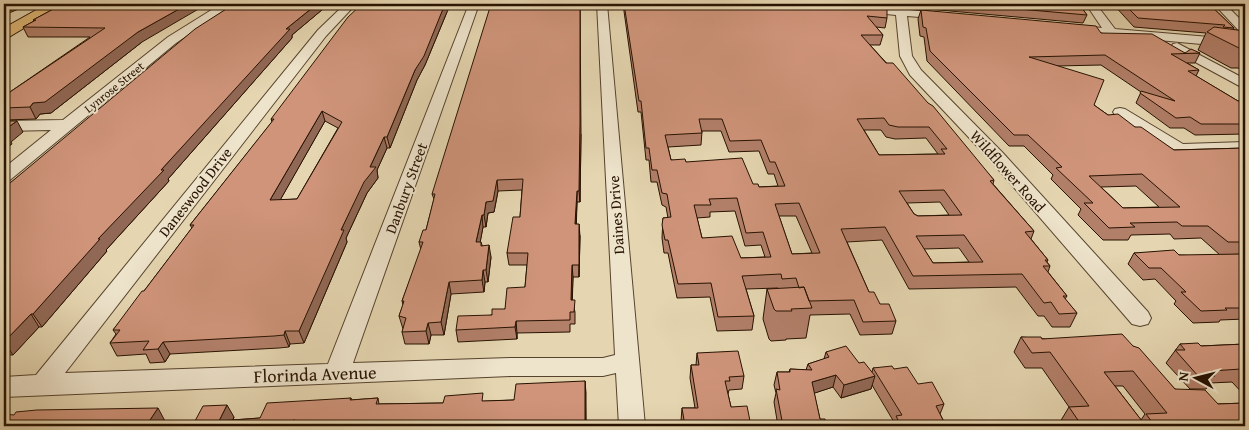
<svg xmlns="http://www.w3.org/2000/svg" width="1249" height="430" font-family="'Gentium Book Plus',serif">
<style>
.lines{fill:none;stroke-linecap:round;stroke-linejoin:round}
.minor-casing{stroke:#56432d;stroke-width:2}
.major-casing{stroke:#271201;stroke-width:2}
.minor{fill:#eee4cc;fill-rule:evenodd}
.major{fill:#e2bb78;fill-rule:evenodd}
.wall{fill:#b27f69;stroke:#271201;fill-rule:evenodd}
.shaded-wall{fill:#916855;stroke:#271201}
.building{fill:#cf947a;stroke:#271201;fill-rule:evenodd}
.labels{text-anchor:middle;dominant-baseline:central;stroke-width:4;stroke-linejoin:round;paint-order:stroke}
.far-street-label{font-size:12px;fill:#271201;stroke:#eee4cc}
.street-label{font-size:15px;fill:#271201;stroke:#eee4cc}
.near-street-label{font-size:18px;fill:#271201;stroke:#eee4cc}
</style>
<rect width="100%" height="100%" fill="#e5d6b1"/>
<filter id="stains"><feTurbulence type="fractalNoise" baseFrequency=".004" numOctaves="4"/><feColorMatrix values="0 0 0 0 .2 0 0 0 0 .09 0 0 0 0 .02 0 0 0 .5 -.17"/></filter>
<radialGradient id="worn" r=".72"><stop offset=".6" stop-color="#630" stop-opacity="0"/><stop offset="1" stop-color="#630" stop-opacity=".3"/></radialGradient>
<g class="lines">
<defs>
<path id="minor" d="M221,4H233L176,43L10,180L4,181V168L51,130L4,131V121L63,120L168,37Z
M345,4H356L326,36L65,373L328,364L469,4H479L353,363L511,358H603L615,355L597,4H607L645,426H619L616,373L603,376H511L4,397V377L36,375L318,30Z
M812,4H850L949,14L951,16L949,18L945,19L907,16L912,56L921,70L1003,153L1148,312L1151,318L1148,324L1140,326L1132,324L991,161L910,75L900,56L896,15L817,7Z
M1086,4H1096L1115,29L1245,40V48L1071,32L1069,29L1071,26L1075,25L1102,28Z
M1214,4H1225L1245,24V34L1241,33Z
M1177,43L1245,79V89L1173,50L1171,47L1173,44Z
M1120,108L1125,109L1183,144L1245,142V152H1174L1115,115L1113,112L1115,109Z"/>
<path id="major" d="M47,4H64L9,37L4,39V28Z"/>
</defs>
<use href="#minor" class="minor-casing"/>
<use href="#major" class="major-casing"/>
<use href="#minor" class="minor"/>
<use href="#major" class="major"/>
</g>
<path class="wall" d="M234,4H329L292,35V38L168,179L169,181L106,250L107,251L42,327H39L13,355H4V188Z
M623,4H859L887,18L885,28L876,27L883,35L880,45H870L994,180L993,184L1034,231L1031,239L1048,260L1047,262L1050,266L1048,272L1067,296L1065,299L1077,313L1070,327H1052L1044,316H1038L1016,287L909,289L882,240L847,242L869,292L880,304L896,321L892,334L860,335L850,314L810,315L806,338L786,339V340L771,341L769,339L763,319L767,289H779L778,288L746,289L754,316L752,330L717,331L710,297L677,298L668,253H664L662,238L663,218H668L666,207L662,205L657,182H651L649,160H646L641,112H638ZM864,130H881L886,137L895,139L926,138L938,154L879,155ZM702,131H721L729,152L759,151L768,174H774L778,186L759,187L686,162L671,160L668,147L701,145ZM940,202L949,215L918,216L914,214L907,203ZM735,211L745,246L761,245L765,257L741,258L702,238L697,218L710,217V212ZM779,216H796L812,253L792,254ZM959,248L969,262L933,263L924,249Z
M868,4H884V5Z
M903,4H1079L1087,15L1083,23L917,8V5Z
M1113,4H1209L1234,28L1233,30L1245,31V72L1238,68H1231L1198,50L1206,33L1134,27Z
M1238,4H1245V10Z
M59,6L142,42L51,113L40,114L36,119L4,120V96L90,37H28L23,27L34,21L33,20Z
M921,10L1101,33L1185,53H1200L1195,63H1187L1199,70L1196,76L1238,101H1245V134L1195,135L1184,128H1170L1136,103L1141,92L1101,65L1057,66L1094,105L1108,115L1135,127L1174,150L1245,148V254L1220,255L1201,238L1174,239L1170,234L1131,235L1128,240H1103L1078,215L1081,209L1051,179L1053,175L1024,146H1009L927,61L924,37L920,36L918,19ZM1136,186L1159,207L1123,208L1101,187Z
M447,12L425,65L417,80L390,148H387L377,170L378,178L367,193L346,238L347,242L304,343L290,344L289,347L279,348L170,354L165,362L150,363L146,354L117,356L110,343L116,334L113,330L144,291L192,228L190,225L272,122L271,119ZM325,121L338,128L297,199L280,200Z
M581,134L580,202H577L576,224L580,236L579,277H573L572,300L575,312V324H570V332L517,333V339L458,342L456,330L505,309L525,287L527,265H509L507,253L520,217L522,190L498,191L494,212L488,213L486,227H483L480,242H481L482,245L491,257L488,282H485L484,292L451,294L444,335H431L429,344H405L402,332L403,329L399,316L403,305L402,301L421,250L419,242L426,230L434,199L432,194Z
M1134,253L1179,255L1245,258V319L1220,320L1219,322L1193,323L1174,304L1176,301L1155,279L1143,280L1128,264Z
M1021,337L1133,346L1175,389L1218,404L1245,403V426H1063L1060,422L1069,407L1042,368H1025L1014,352ZM1115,386H1123L1145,414L1141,420Z
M1180,344L1201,346L1245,344V396L1232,382L1210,383L1206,389H1190L1166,363Z
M826,352L859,363L872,372L873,368L894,369L918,384L944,404L940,414L946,426H893L894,422L872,385L871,389L841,398L833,387L814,393L820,419L830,426H778L774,402L776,393L774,385L777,372H789L790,369L806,370L808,364L824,359Z
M697,353L744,376L742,389L729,390L728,394L731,407L751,426H682L681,421L682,408H695L690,378L691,365H696Z
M585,381L586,426H4L165,421V422L195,421L234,417L233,420L260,418L351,398L352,400L378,398L379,404L443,403L514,400Z"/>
<path class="shaded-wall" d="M4,4H31L4,15Z
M188,4H207L142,42L51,113L40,114L36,119L30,107L33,103L138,32Z
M317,4H329L292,35V38L168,179L169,181L106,250L107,251L42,327L33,314L98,239L161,170L286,29Z
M445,4H451L447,12L425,65L417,80L390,148L387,137L415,70Z
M580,4L581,134L580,202L579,191Z
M322,111L325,121L274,211L270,200Z
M17,121L23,132L11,142L12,144L4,150V130Z
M384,137L387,148L377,170L378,178L367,193L346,238L347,242L304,343L299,331L341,230Z
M497,180L498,191L494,212L488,213L486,227L484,215L486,202Z
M577,191V202L576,236L575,224Z
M482,215L483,227L478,254L476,242Z
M579,224L580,236L579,277Z
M489,245L491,257L488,282L486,270Z
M572,265L573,277L572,312L571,300Z
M483,270L485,282L484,292L482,280Z
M449,282L451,294L444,335L441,322Z
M31,314L39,327L13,355L4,342Z
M516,321L517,333V339L515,327Z
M428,323L431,335L429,344L426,331Z
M285,331L290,344L289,347L284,335Z
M163,342L170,354L165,362L158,349Z
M836,375L833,387L809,395L812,382Z
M875,376L871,389L841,398L844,385Z
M585,381L586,393V426H585Z
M227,405L234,417L230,426L219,421Z
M158,408L165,421L162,426L148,423Z"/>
<path class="building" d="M67,4H188L138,32L45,102L33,103L30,107L4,108V96L105,28L23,27L36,20H33L59,6Z
M234,4H317L286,29H290L161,170H164L98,239H100L33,314H31L4,342V188L195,29Z
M362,4H445L424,56L415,70L387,137H384L370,167H376L364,182L341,230H344L299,331H285L284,335L274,336L163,342L158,349L143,350L149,341L110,343L120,330H113L142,291H144L194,225H190L274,119H271L348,17ZM322,111L342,122L297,199L270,200Z
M491,4H580V124L579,191H577L575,224H579V265H572L571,300H575L574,312H570V320L516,321L515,327L456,330L458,316L492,315V309H505L507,288L525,287L528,253H507L513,217H520L523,179L497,180L493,201L486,202L484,215H482L476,242H481V246L489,245L486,270H483L482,280L449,282L441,322L428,323L426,331L402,332L406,318L399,316L404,301H402L423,242H419L423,230H426L435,194H432Z
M624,4H859L887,6V18L867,16L883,35H861L886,63H893L928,103L933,106L994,180L990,181L1034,231L1025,232L1048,260H1045L1050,266H1043L1067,296H1063L1077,313L1059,314L1051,302L1044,303L1022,274L913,276L885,227L841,229L869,292H874L880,304H889L896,321L863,322L854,300L809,301L804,287L799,288L796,278L782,279L781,274L742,276L754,316L718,317L711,283L678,284L668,240H665L662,225L663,218L671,217L667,194L662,193L657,170H652L649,148H646L641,101H639ZM884,118L889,125L898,127H929L947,149H941L945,154L879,155L857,119ZM699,119H722L730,141L761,140L770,162H775L785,186L759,187L758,184H753L742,158L686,162L685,159L671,160L665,135L702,133ZM944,190L962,215L918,216L914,214L899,191ZM737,198L746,233L763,232L771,257L741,258L732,236L702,238L694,205H711L709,199ZM799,203L820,253L792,254L775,204ZM964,235L983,262L933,263L916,236Z
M962,4H1079L1087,15Z
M1124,4H1209L1234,28L1223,27L1225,25L1138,18Z
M921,10L1096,26L1101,33L1152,34L1185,53L1191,49L1200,53L1171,54L1199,70L1188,71L1238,101H1245V124H1201L1190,117L1176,118L1140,93L1141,91L1175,101L1105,55L1029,57L1104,80L1094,105L1108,115L1118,114L1135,127H1141L1174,150L1245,148V242H1228L1208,226H1182L1177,222L1130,223L1135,227L1109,228L1084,203H1093L1056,168L1062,167L1028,135H1014L930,51L926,28L923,27ZM1142,174L1180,207L1123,208L1089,176Z
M1214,27L1245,31V49H1241L1207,32Z
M4,121H17L4,130Z
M1174,250L1179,255L1241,254L1245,258V308H1225L1227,310L1201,311L1181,292H1186L1161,268H1149L1134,253Z
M804,287L812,308L791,309L792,311H776L774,309L767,289Z
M1122,334L1133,346L1139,348L1175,389L1205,390L1218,404L1245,403V423L1191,425L1192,426H1155L1146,414L1167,413L1133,371L1104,372L1142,421L1114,422L1118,426H1082L1069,407L1089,406L1050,352L1032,353L1021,337H1041L1042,339Z
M1198,343L1201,346L1245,344V373L1241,369L1211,371L1215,376L1199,377L1175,350H1185L1180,344Z
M846,346L859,363L864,362L875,376L844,385L836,375L812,382L820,419H825L826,423H829L830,426H783L776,389L780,390L777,372H790V369L812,370L808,364L829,357L826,352Z
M738,351L744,376L729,377L730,381H725L731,407L747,406L751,426H685L682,408H698L691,365H699L697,353Z
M892,366L894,369L907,367L918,384L932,382L944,404L936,406L946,426H901L896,416L902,415L873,368Z
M585,381V426H297L298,425H294L295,420L268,424V426H4V414L14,415L16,412L37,410L158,408L148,423L195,421L203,406L227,405L219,421L260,418L267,403L351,398L350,400L378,398L376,404L443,403L445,396L483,393L482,401L514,400L516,384Z"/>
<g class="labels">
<g class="far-street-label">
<text transform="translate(114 87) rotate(-39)">Lynrose Street</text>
</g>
<g class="street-label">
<text transform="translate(1008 171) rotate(48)">Wildflower Road</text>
<text transform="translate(406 188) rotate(-70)">Danbury Street</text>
<text transform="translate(195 192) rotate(-52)">Daneswood Drive</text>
<text transform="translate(616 215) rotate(-94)">Daines Drive</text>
</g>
<g class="near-street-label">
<text transform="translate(315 374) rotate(-2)">Florinda Avenue</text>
</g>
</g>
<rect width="1249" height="430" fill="none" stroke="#e5d6b1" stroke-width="20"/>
<rect x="5" y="5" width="1239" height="420" fill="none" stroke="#271201" stroke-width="2.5"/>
<rect x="10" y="10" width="1229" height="410" fill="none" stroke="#271201"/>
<g transform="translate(1196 378) rotate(277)" stroke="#eee4cc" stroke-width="4" paint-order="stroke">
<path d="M0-4L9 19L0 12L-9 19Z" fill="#271201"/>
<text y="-8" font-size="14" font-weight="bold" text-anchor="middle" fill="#271201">N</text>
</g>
<rect width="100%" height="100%" filter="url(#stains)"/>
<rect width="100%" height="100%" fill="url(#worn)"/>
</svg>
